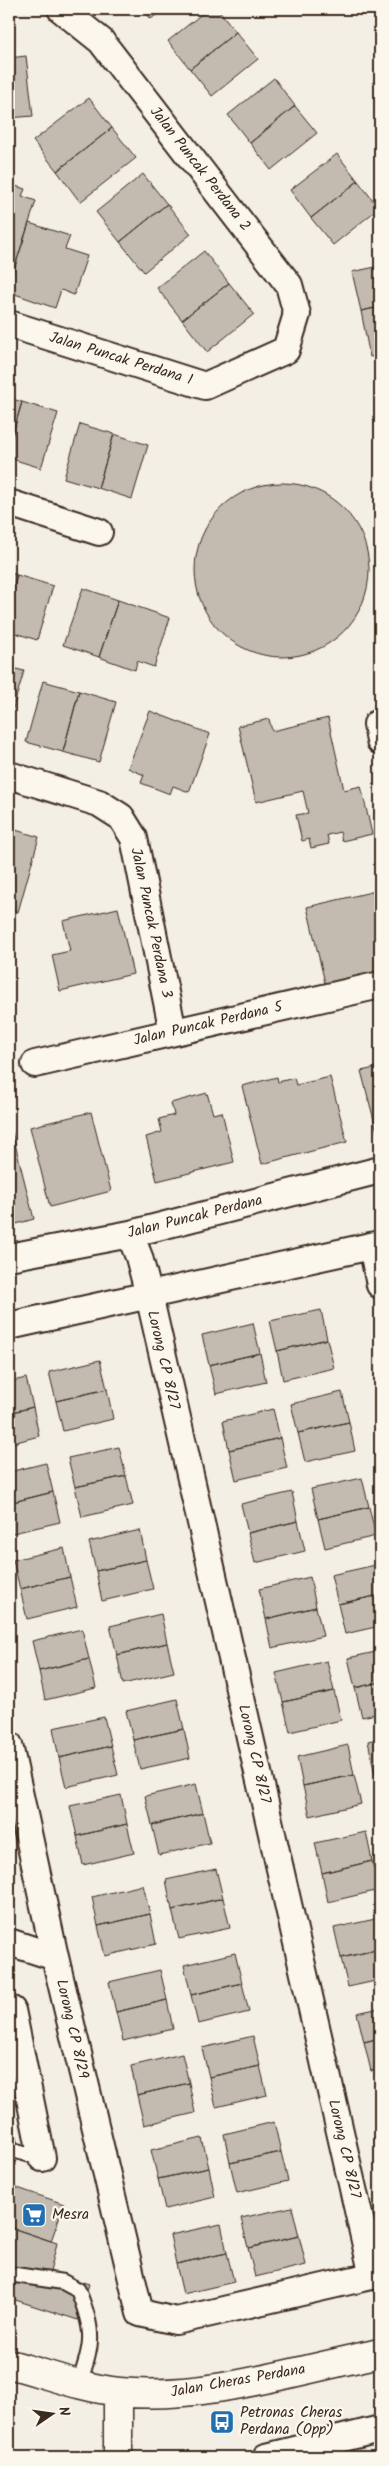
<svg xmlns="http://www.w3.org/2000/svg" width="389" height="2466" font-family="Kalam,sans-serif">
<style>
.building{fill:#c3bbb0;stroke:#3b2a1e}
.lines{fill:none;stroke-linecap:round;stroke-linejoin:round}
.service-casing{stroke:#3b2a1e;stroke-width:18}
.minor-casing{stroke:#3b2a1e;stroke-width:30}
.tertiary-casing{stroke:#3b2a1e;stroke-width:31}
.service{stroke:#fbf7ec;stroke-width:14}
.minor{stroke:#fbf7ec;stroke-width:26}
.tertiary{stroke:#fbf7ec;stroke-width:28}
.labels{text-anchor:middle;dominant-baseline:central;stroke-width:4.5;stroke-linejoin:round;paint-order:stroke}
.street-label{font-size:15px;fill:#3b2a1e;stroke:#fbf7ec}
.poi-label{font-size:15px;fill:#3b2a1e;stroke:#fbf7ec;text-anchor:start}
</style>
<rect width="100%" height="100%" fill="#f3efe4"/>
<filter id="ink" filterUnits="userSpaceOnUse"><feTurbulence type="fractalNoise" baseFrequency=".02" numOctaves="2"/><feDisplacementMap in="SourceGraphic" scale="10" xChannelSelector="R" yChannelSelector="G"/><feConvolveMatrix kernelMatrix="1 2 1 2 8 2 1 2 1" color-interpolation-filters="sRGB"/></filter>
<g filter="url(#ink)">
<path class="building" d="M143,9H164L151,19Z
M208,9H218L236,32L190,69L168,41Z
M236,32L258,59L212,96L190,69Z
M26,56L33,116L9,118V58Z
M274,78L295,106L250,143L228,115Z
M89,98L112,128L57,171L33,141Z
M295,106L317,133L271,170L250,143Z
M112,128L136,158L80,202L57,171Z
M337,154L358,181L311,218L290,190Z
M143,174L167,204L120,242L96,212Z
M358,181L379,208L333,245L311,218Z
M9,184L25,189L22,196L36,201L9,285Z
M167,204L191,234L144,272L120,242Z
M29,223L70,236L65,249L87,256L74,295L61,290L55,308L12,293L14,287L9,285Z
M204,251L229,283L182,320L157,288Z
M380,266V307L361,311L352,272Z
M229,283L254,314L207,352L182,320Z
M380,307V355L370,357L361,311Z
M9,398L22,402L9,446Z
M22,402L58,413L41,468L9,458V446Z
M80,424L114,434L98,488L64,478Z
M114,434L148,445L132,499L98,488Z
M195 570a87 87 0 1 1 174 0a87 87 0 1 1-174 0Z
M9,572L17,575L9,604Z
M17,575L53,586L37,640L9,631V604Z
M83,588L118,600L99,657L63,645Z
M118,600L170,618L154,667L137,661L135,670L99,657Z
M9,667L24,671L9,722Z
M43,681L79,691L63,752L26,742Z
M79,691L116,702L99,762L63,752Z
M150,711L210,734L189,792L173,786L170,794L141,783L144,775L128,768Z
M328,718L344,790L361,786L372,834L342,841L340,832L327,835L329,844L311,848L309,839L302,841L296,815L308,813L303,791L256,802L238,726L269,719L272,731Z
M9,828L39,837L18,912L9,909Z
M380,890V974L326,987L307,907Z
M118,908L133,974L60,991L52,955L70,951L63,921Z
M380,1067V1134L378,1135L361,1071Z
M277,1077L278,1082L294,1078L296,1085L330,1077L347,1142L262,1164L242,1086Z
M207,1093L213,1114L222,1112L234,1162L157,1181L146,1137L162,1132L159,1119L174,1115L171,1103Z
M91,1112L111,1191L50,1207L30,1127Z
M9,1120L34,1219L9,1226Z
M321,1310L327,1339L277,1351L270,1321Z
M253,1323L260,1353L209,1365L202,1335Z
M327,1339L334,1368L283,1380L277,1351Z
M260,1353L266,1382L216,1394L209,1365Z
M100,1360L107,1389L56,1401L49,1372Z
M26,1378L33,1407L9,1413V1382Z
M107,1389L113,1419L63,1431L56,1401Z
M342,1392L349,1422L298,1433L291,1404Z
M33,1407L39,1436L9,1444V1413Z
M273,1409L280,1438L229,1450L223,1421Z
M349,1422L355,1451L305,1462L298,1433Z
M280,1438L287,1468L236,1480L229,1450Z
M119,1447L126,1476L75,1487L68,1458Z
M46,1463L53,1492L9,1503V1472Z
M126,1476L133,1505L82,1517L75,1487Z
M362,1478L369,1507L318,1519L311,1489Z
M53,1492L60,1522L9,1534V1503Z
M292,1492L298,1521L248,1533L241,1504Z
M369,1507L376,1536L325,1548L318,1519Z
M298,1521L305,1551L255,1563L248,1533Z
M140,1530L146,1560L96,1571L89,1542Z
M64,1548L70,1577L20,1589L13,1560Z
M146,1560L153,1589L102,1601L96,1571Z
M380,1564V1595L338,1604L331,1575Z
M70,1577L77,1607L27,1619L20,1589Z
M310,1577L316,1607L266,1619L259,1589Z
M380,1595V1626L345,1634L338,1604Z
M316,1607L323,1636L272,1648L266,1619Z
M161,1614L167,1643L117,1655L110,1626Z
M82,1629L89,1659L39,1671L32,1641Z
M167,1643L174,1672L123,1684L117,1655Z
M380,1651V1682L355,1688L348,1658Z
M89,1659L96,1688L45,1700L39,1671Z
M327,1661L334,1691L283,1702L276,1673Z
M380,1682V1713L362,1717L355,1688Z
M334,1691L341,1720L290,1732L283,1702Z
M177,1699L184,1729L133,1740L126,1711Z
M104,1717L111,1746L59,1758L53,1728Z
M184,1729L190,1758L140,1769L133,1740Z
M380,1738V1769L374,1770L368,1741Z
M348,1745L354,1775L303,1786L297,1757Z
M111,1746L118,1775L66,1787L59,1758Z
M380,1769V1796L374,1770Z
M354,1775L361,1804L310,1816L303,1786Z
M196,1784L203,1813L152,1825L145,1796Z
M121,1795L127,1824L77,1836L70,1806Z
M203,1813L210,1843L159,1855L152,1825Z
M127,1824L134,1853L83,1865L77,1836Z
M366,1832L372,1861L322,1873L315,1843Z
M372,1861L379,1890L328,1902L322,1873Z
M216,1869L223,1898L172,1910L166,1880Z
M143,1885L150,1914L98,1926L92,1897Z
M223,1898L230,1928L179,1939L172,1910Z
M150,1914L156,1944L105,1956L98,1926Z
M380,1918V1949L341,1958L334,1928Z
M380,1949V1980L348,1987L341,1958Z
M235,1953L242,1983L191,1995L184,1965Z
M160,1970L167,2000L116,2012L109,1982Z
M242,1983L249,2012L198,2024L191,1995Z
M167,2000L173,2029L123,2041L116,2012Z
M380,2008V2038L364,2042L357,2013Z
M253,2036L260,2066L209,2077L202,2048Z
M380,2038V2069L371,2071L364,2042Z
M182,2054L189,2083L137,2095L131,2066Z
M260,2066L267,2095L216,2107L209,2077Z
M189,2083L195,2113L144,2125L137,2095Z
M9,2109L19,2149L9,2146Z
M274,2122L281,2152L230,2163L224,2134Z
M202,2138L209,2168L158,2179L151,2150Z
M281,2152L288,2181L237,2193L230,2163Z
M209,2168L215,2197L165,2209L158,2179Z
M9,2185L64,2204L51,2241L9,2227Z
M292,2207L299,2236L248,2248L241,2218Z
M221,2224L227,2253L176,2264L170,2235Z
M9,2227L57,2243L50,2272L89,2284L78,2320L9,2298Z
M299,2236L306,2265L255,2277L248,2248Z
M227,2253L234,2282L183,2294L176,2264Z"/>
<g class="lines">
<defs>
<path id="service" d="M9,2149L42,2158
M9,2274L63,2282L78,2290C94,2331 94,2342 79,2383"/>
<path id="minor" d="M9,324L205,386L286,350L297,314L289,285L101,41L61,9
M9,503L99,532
M377,724L380,741
M9,775L99,803L121,817L134,838L173,1032
M35,1064L380,985
M130,1234L139,1257L149,1295L373,2276
M372,1246L380,1285
M9,1257L130,1234L380,1170
M9,1326L380,1244
M9,1745L55,1957L140,2313L176,2321L380,2274
M9,1942L55,1957
M9,2010H12L42,2158
M266,2457L380,2429"/>
<path id="tertiary" d="M9,2364C44,2373 82,2388 119,2392C201,2401 299,2370 380,2353
M118,2392V2457"/>
</defs>
<use href="#service" class="service-casing"/>
<use href="#minor" class="minor-casing"/>
<use href="#tertiary" class="tertiary-casing"/>
<use href="#service" class="service"/>
<use href="#minor" class="minor"/>
<use href="#tertiary" class="tertiary"/>
</g>
</g>
<defs>
<symbol id="supermarket-square" viewBox="-11 -11 22 22"><rect x="-9" y="-9" width="18" height="18" rx="4" fill="#1f6fb2" stroke="#fbf7ec"/><path d="M-6-5.5h2.5l.6 2H6L4.5 2H-2.5L-4.4-4H-6ZM-1.5 3.2a1.3 1.3 0 1 0 .1 0ZM3 3.2a1.3 1.3 0 1 0 .1 0Z" fill="#fff"/></symbol>
<symbol id="bus-square" viewBox="-11 -11 22 22"><rect x="-9" y="-9" width="18" height="18" rx="4" fill="#1f6fb2" stroke="#fbf7ec"/><path d="M-5-6H5V4H4V6H2V4H-2V6H-4V4H-5ZM-3.5-4V0h7V-4ZM-3.5 1.2v1.5H-2V1.2ZM2 1.2v1.5H3.5V1.2Z" fill="#fff"/></symbol>
</defs>
<g fill-rule="evenodd">
<use href="#supermarket-square" x="20" y="2201" width="28" height="28"/>
<use href="#bus-square" x="208" y="2408" width="28" height="28"/>
</g>
<g class="labels">
<g class="street-label">
<text transform="translate(200 169) rotate(52)">Jalan Puncak Perdana 2</text>
<text transform="translate(121 359) rotate(17)">Jalan Puncak Perdana 1</text>
<text transform="translate(151 923) rotate(78)">Jalan Puncak Perdana 3</text>
<text transform="translate(208 1024) rotate(-13)">Jalan Puncak Perdana 5</text>
<text transform="translate(195 1217) rotate(-14)">Jalan Puncak Perdana</text>
<text transform="translate(163 1360) rotate(77)">Lorong CP 8/27</text>
<text transform="translate(254 1754) rotate(77)">Lorong CP 8/27</text>
<text transform="translate(72 2029) rotate(77)">Lorong CP 8/29</text>
<text transform="translate(344 2149) rotate(77)">Lorong CP 8/27</text>
<text transform="translate(238 2381) rotate(-10)">Jalan Cheras Perdana</text>
</g>
<g class="poi-label">
<text x="52" y="2215">Mesra</text>
<text x="240" y="2413">Petronas Cheras<tspan x="240" dy="17">Perdana (Opp)</tspan></text>
</g>
</g>
<rect width="389" height="2466" fill="none" stroke="#fbf7ec" stroke-width="30"/>
<rect x="15" y="15" width="359" height="2436" fill="none" stroke="#3b2a1e" stroke-width="2" filter="url(#ink)"/>
<g transform="translate(52 2414) rotate(77)" stroke="#fbf7ec" stroke-width="4" paint-order="stroke">
<path d="M0-4L9 19L0 12L-9 19Z" fill="#3b2a1e"/>
<text y="-8" font-size="14" font-weight="bold" text-anchor="middle" fill="#3b2a1e">N</text>
</g>
</svg>
